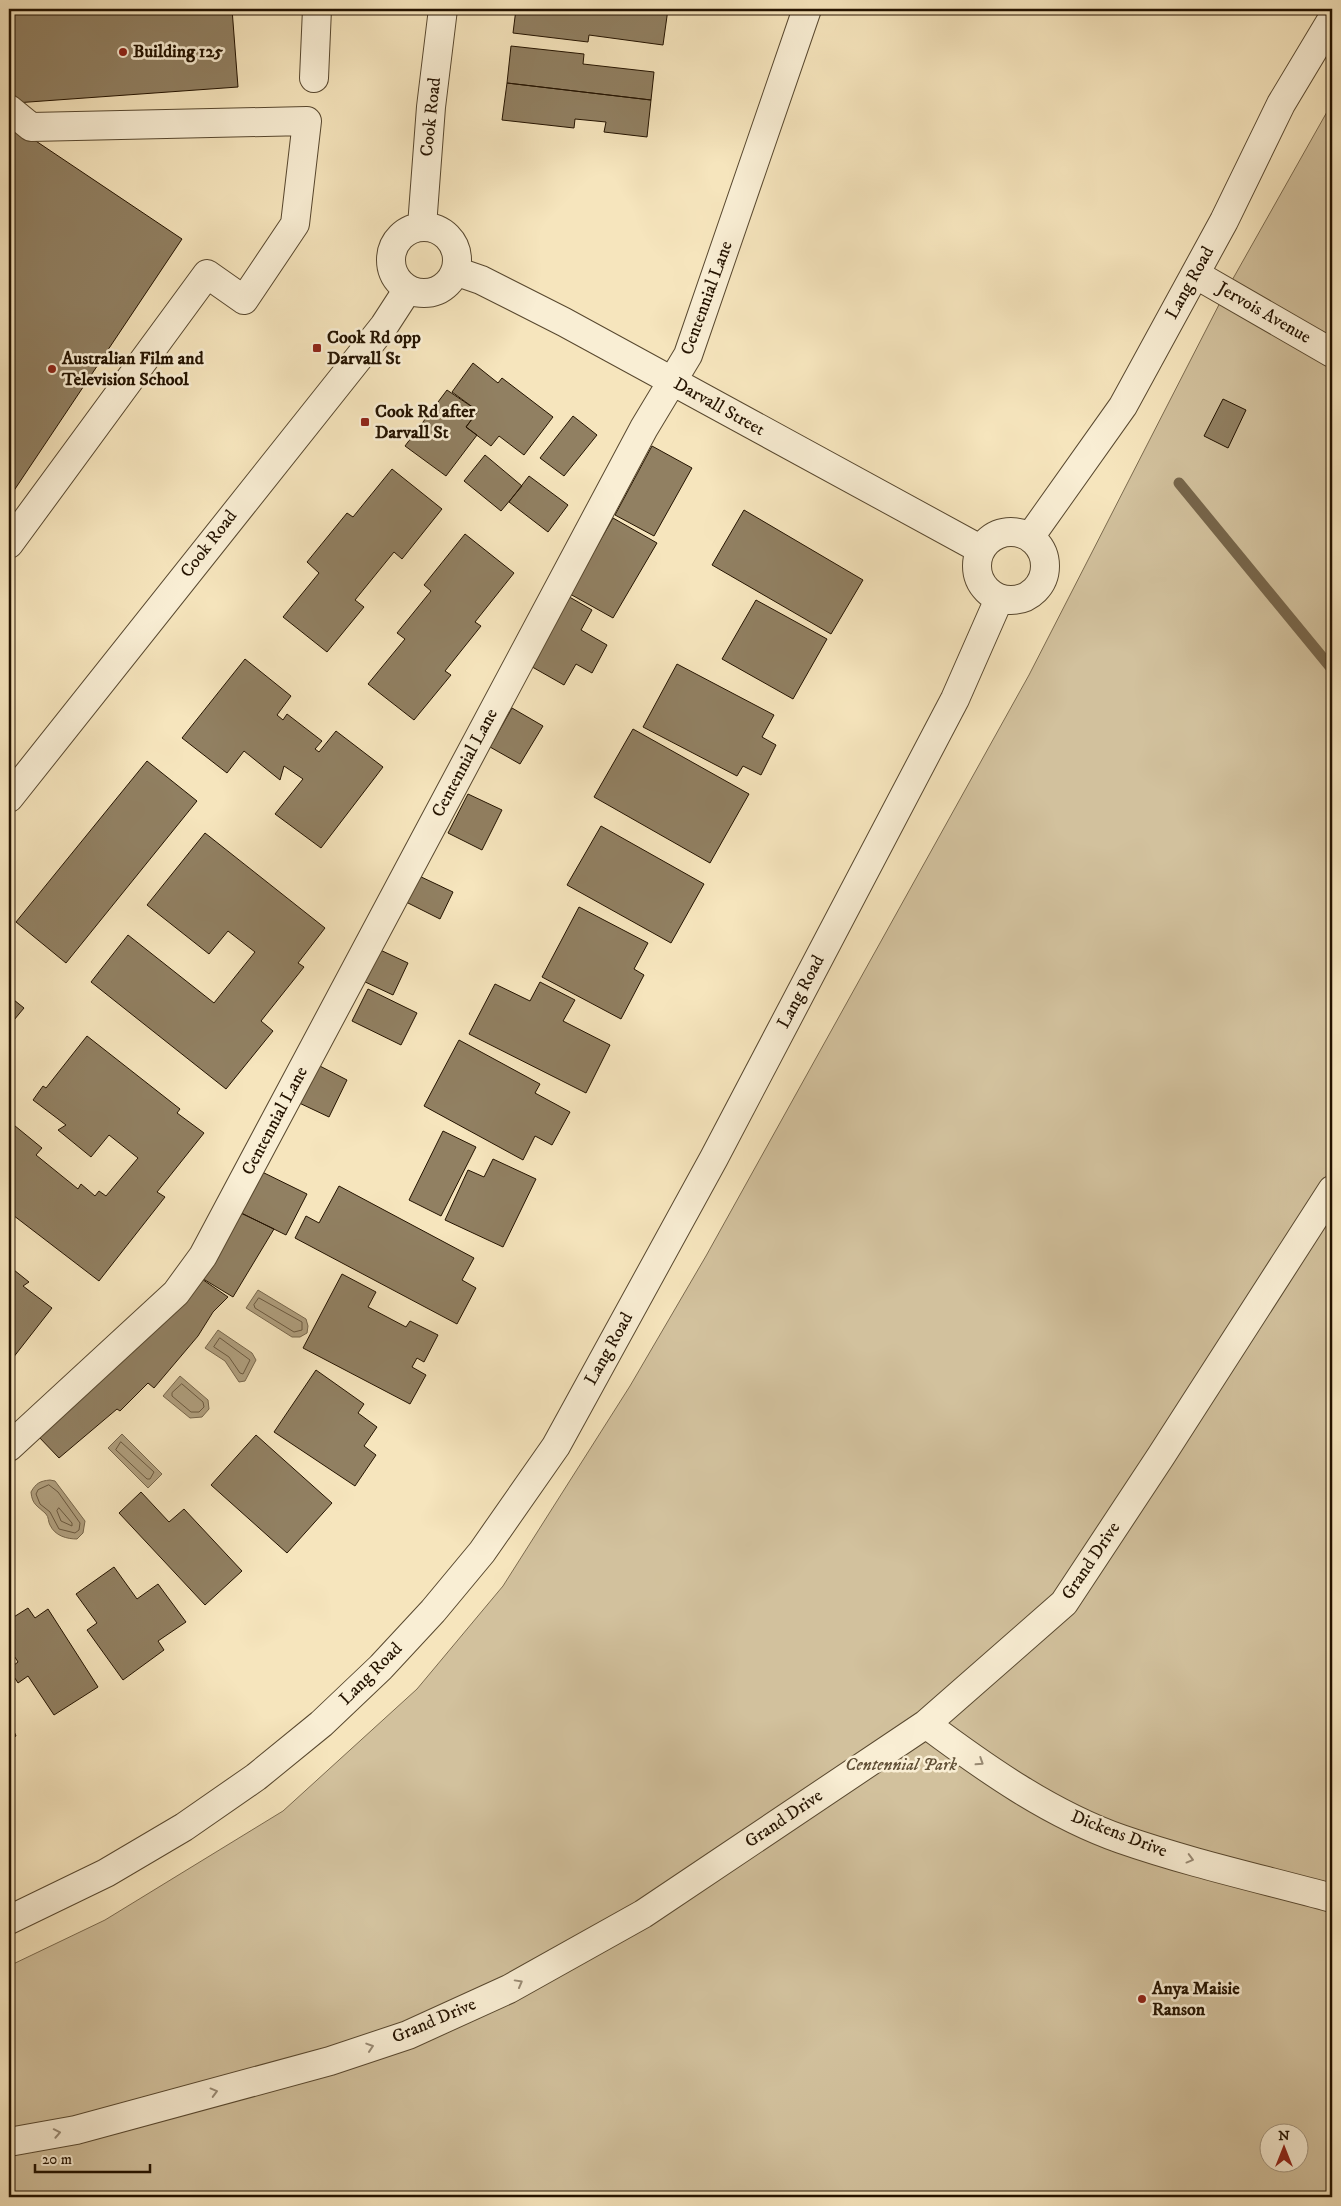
<svg xmlns="http://www.w3.org/2000/svg" width="1341" height="2206" font-family="'IM FELL DW Pica',serif">
<style>
.green{fill:#d2c19d;stroke:#7b6a4e;fill-rule:evenodd}
.water{fill:#af9e7d;stroke:#77664b}
.lines{fill:none;stroke-linecap:round;stroke-linejoin:round}
.shore{stroke:#6a583e;stroke-width:1}
.stream{stroke:#77664b;stroke-width:11}
.building{fill:#918062;stroke:#241300}
.minor-casing{stroke:#58482f;stroke-width:30}
.minor{stroke:#f9eed4;stroke-width:28}
.oneway{stroke:#998b75}
.poi-dot{fill:#8f2418;stroke:#f9eed4;stroke-width:2}
.labels{text-anchor:middle;dominant-baseline:central;stroke-width:5;stroke-linejoin:round;paint-order:stroke}
.poi-label{font-size:18px;font-weight:bold;fill:#241300;stroke:#f9eed4;text-anchor:start}
.street-label{font-size:18px;fill:#241300;stroke:#f9eed4}
.park-label{font-size:18px;font-style:italic;fill:#615037;stroke:#f9eed4}
</style>
<rect width="100%" height="100%" fill="#f6e5bd"/>
<filter id="stains"><feTurbulence type="fractalNoise" baseFrequency=".004" numOctaves="4"/><feColorMatrix values="0 0 0 0 .2 0 0 0 0 .09 0 0 0 0 .02 0 0 0 .5 -.17"/></filter>
<radialGradient id="worn" r=".72"><stop offset=".6" stop-color="#630" stop-opacity="0"/><stop offset="1" stop-color="#630" stop-opacity=".3"/></radialGradient>
<path class="green" d="M1332,103V2197H9V1966L105,1920L283,1811L417,1689L503,1586L630,1386L706,1256L1029,675L1226,291ZM1268,2134H1298V2164H1268Z"/>
<path class="water" d="M258,1290L306,1319L308,1326L307,1333L300,1337H292L246,1308Z
M218,1330L252,1353L256,1360L245,1381L239,1382L225,1361L205,1348Z
M180,1376L208,1400L209,1409L202,1417L190,1418L163,1396Z
M122,1434L162,1474L148,1488L108,1448Z
M50,1480L55,1481L85,1521L83,1533L77,1539C67,1539 55,1536 50,1525C48,1522 49,1517 46,1514C38,1506 32,1505 31,1492C36,1483 40,1481 50,1480Z"/>
<g class="lines">
<path class="shore" d="M259,1298L302,1322V1330L294,1332L255,1308L254,1305Z
M220,1338L250,1360L243,1374L240,1373L229,1357L214,1347Z
M182,1384L203,1402L204,1407L199,1412H191L172,1396V1393Z
M121,1442L154,1472L150,1479H147L116,1450Z
M49,1485L58,1492L80,1523L79,1530L75,1533L59,1529L50,1512L40,1504L36,1494L38,1490Z
M59,1508L72,1523V1526L61,1521L57,1511Z"/>
<path class="stream" d="M1179,483L1332,669"/>
</g>
<path class="building" d="M9,9H232L238,87L15,103Z
M516,9H668L663,45L589,35L588,42L513,33Z
M511,46L584,54L583,64L654,72L651,100L507,83Z
M507,83L651,100L647,137L604,132L606,122L575,119L574,128L502,120Z
M9,123L182,239L9,498Z
M473,363L498,383L502,378L553,417L524,455L499,436L491,446L466,427L478,411L452,392Z
M447,390L478,411L466,427L477,435L446,476L405,446Z
M1223,399L1246,410L1228,448L1204,436Z
M573,416L597,435L564,476L540,458Z
M652,446L692,468L654,536L615,515Z
M485,455L522,486L501,511L464,481Z
M392,469L442,509L402,559L394,552L355,600L364,607L327,652L283,617L319,573L307,562L347,513L353,517Z
M529,476L568,505L548,532L509,502Z
M744,510L863,580L831,634L712,565Z
M613,518L657,543L613,618L570,594Z
M465,534L514,573L475,622L481,626L445,671L451,675L414,720L368,684L405,639L397,633L431,591L424,585Z
M566,595L592,610L581,630L607,645L592,673L576,664L564,685L527,664Z
M756,600L827,639L793,699L722,659Z
M245,659L291,696L277,715L283,720L287,714L322,741L315,749L319,752L336,731L383,767L321,848L275,814L303,779L284,766L280,780L244,751L227,773L182,738Z
M677,664L774,715L762,737L776,745L761,775L743,766L737,776L643,727Z
M512,708L543,726L520,764L490,747Z
M633,729L749,794L710,863L594,797Z
M147,761L197,801L66,963L16,922Z
M468,794L502,810L482,850L448,833Z
M601,826L704,884L671,943L567,885Z
M205,833L325,928L298,963L304,967L261,1021L273,1031L226,1089L91,982L128,935L214,1003L255,952L228,931L209,954L147,905Z
M417,875L453,892L440,919L404,901Z
M579,907L648,943L634,969L644,975L621,1019L542,977Z
M376,948L408,963L393,995L361,980Z
M540,982L575,1000L563,1021L610,1045L586,1093L469,1034L495,984L530,1001Z
M368,989L417,1013L401,1045L352,1021Z
M9,996L24,1008L9,1026Z
M87,1036L180,1109L177,1113L204,1133L157,1192L165,1197L99,1281L9,1212V1121L42,1148L36,1155L78,1189L81,1184L95,1196L99,1191L106,1196L138,1158L109,1135L91,1157L58,1130L66,1125L33,1100L43,1086L46,1088Z
M459,1040L540,1084L535,1093L570,1112L552,1145L535,1136L523,1160L424,1106Z
M314,1063L347,1080L329,1117L295,1101Z
M443,1131L476,1147L441,1216L409,1200Z
M493,1159L536,1179L503,1247L445,1220L468,1170L484,1177Z
M254,1168L307,1194L286,1235L239,1212Z
M339,1186L474,1258L462,1280L476,1288L457,1324L295,1238L306,1216L319,1223Z
M239,1212L274,1229L233,1297L200,1277Z
M9,1266L29,1282L23,1286L52,1308L9,1363Z
M342,1274L376,1292L368,1307L406,1327L410,1321L438,1335L424,1362L417,1358L412,1367L426,1375L410,1404L303,1348Z
M199,1277L228,1297L213,1312L198,1336L154,1388L148,1383L120,1411L117,1409L59,1458L38,1436Z
M316,1370L364,1404L358,1413L377,1427L364,1446L376,1455L355,1486L274,1432Z
M256,1435L332,1503L287,1553L211,1485Z
M141,1492L169,1522L184,1509L242,1571L205,1605L119,1513Z
M114,1567L137,1599L158,1584L186,1622L158,1641L164,1650L123,1680L87,1630L97,1623L76,1594Z
M28,1608L35,1618L48,1609L98,1687L54,1715L28,1676L18,1683L9,1669L18,1662L9,1648V1620Z
M9,1720L16,1736L9,1740Z"/>
<g class="lines">
<defs>
<path id="minor" d="M314,78L317,9
M9,109L31,127L307,121L295,224L244,300L207,274L9,544
M422,226L431,107L443,9
M391 260a33 33 0 1 1 66 0a33 33 0 1 1-66 0Z
M455,271L481,280L564,322L980,549
M1195,274L1332,353
M977 566a34 34 0 1 1 68 0a34 34 0 1 1-68 0Z
M1030,537L1123,406L1224,221L1281,104L1332,19
M9,798L384,326L408,289
M9,1447L176,1293L203,1256L644,428L688,355L807,9
M926,1724C985,1768 1050,1814 1121,1839C1190,1863 1262,1879 1332,1898
M9,1920L106,1873L184,1827L256,1777L321,1724L381,1667L433,1611L482,1552L556,1446L714,1158L955,699L999,599
M9,2142L76,2130L330,2061L408,2035L509,1989L643,1914L926,1724L1064,1603L1161,1456L1332,1190"/>
</defs>
<use href="#minor" class="minor-casing"/>
<use href="#minor" class="minor"/>
</g>
<defs><path id="oneway-chevron" d="M-2-3.5L2.5 0L-2 3.5" fill="none" stroke-width="1.6" stroke-linecap="round" stroke-linejoin="round" transform="scale(1.25)"/></defs>
<g class="oneway">
<use href="#oneway-chevron" transform="translate(980 1762) rotate(33)"/>
<use href="#oneway-chevron" transform="translate(1190 1859) rotate(15)"/>
<use href="#oneway-chevron" transform="translate(519 1983) rotate(-29)"/>
<use href="#oneway-chevron" transform="translate(370 2047) rotate(-18)"/>
<use href="#oneway-chevron" transform="translate(214 2092) rotate(-15)"/>
<use href="#oneway-chevron" transform="translate(57 2133) rotate(-11)"/>
</g>
<g class="poi-dot">
<circle cx="123" cy="52" r="5"/>
<rect x="312" y="343" width="10" height="10" rx="2.5"/>
<circle cx="52" cy="369" r="5"/>
<rect x="360" y="417" width="10" height="10" rx="2.5"/>
<circle cx="1142" cy="1999" r="5"/>
</g>
<g class="labels">
<g class="poi-label">
<text x="133" y="52">Building 125</text>
<text x="327" y="338">Cook Rd opp<tspan x="327" dy="21">Darvall St</tspan></text>
<text x="62" y="359">Australian Film and<tspan x="62" dy="21">Television School</tspan></text>
<text x="375" y="412">Cook Rd after<tspan x="375" dy="21">Darvall St</tspan></text>
<text x="1152" y="1989">Anya Maisie<tspan x="1152" dy="21">Ranson</tspan></text>
</g>
<g class="street-label">
<text transform="translate(431 117) rotate(-84)">Cook Road</text>
<text transform="translate(1190 283) rotate(-61)">Lang Road</text>
<text transform="translate(707 298) rotate(-70)">Centennial Lane</text>
<text transform="translate(1264 313) rotate(30)">Jervois Avenue</text>
<text transform="translate(719 407) rotate(29)">Darvall Street</text>
<text transform="translate(209 544) rotate(-52)">Cook Road</text>
<text transform="translate(465 763) rotate(-62)">Centennial Lane</text>
<text transform="translate(801 992) rotate(-62)">Lang Road</text>
<text transform="translate(275 1121) rotate(-62)">Centennial Lane</text>
<text transform="translate(609 1349) rotate(-61)">Lang Road</text>
<text transform="translate(1091 1561) rotate(-56)">Grand Drive</text>
<text transform="translate(371 1674) rotate(-45)">Lang Road</text>
<text transform="translate(784 1819) rotate(-34)">Grand Drive</text>
<text transform="translate(1119 1834) rotate(21)">Dickens Drive</text>
<text transform="translate(434 2021) rotate(-23)">Grand Drive</text>
</g>
<g class="park-label">
<text x="901" y="1765">Centennial Park</text>
</g>
</g>
<rect width="1341" height="2206" fill="none" stroke="#f6e5bd" stroke-width="30"/>
<rect x="10" y="10" width="1321" height="2186" fill="none" stroke="#241300" stroke-width="2.5"/>
<rect x="15" y="15" width="1311" height="2176" fill="none" stroke="#241300"/>
<g transform="translate(1284 2148)"><circle r="24" fill="#f9eed4" stroke="#a4967f"/>
<path d="M0-4L9 19L0 12L-9 19Z" fill="#8f2418"/>
<text y="-8" font-size="14" font-weight="bold" text-anchor="middle" fill="#241300">N</text>
</g>
<path d="M35 2164v8h115v-8" fill="none" stroke="#241300" stroke-width="2.5"/>
<text x="42" y="2164" font-size="15" fill="#241300" stroke="#f9eed4" stroke-width="4" paint-order="stroke">20 m</text>
<rect width="100%" height="100%" filter="url(#stains)"/>
<rect width="100%" height="100%" fill="url(#worn)"/>
</svg>
